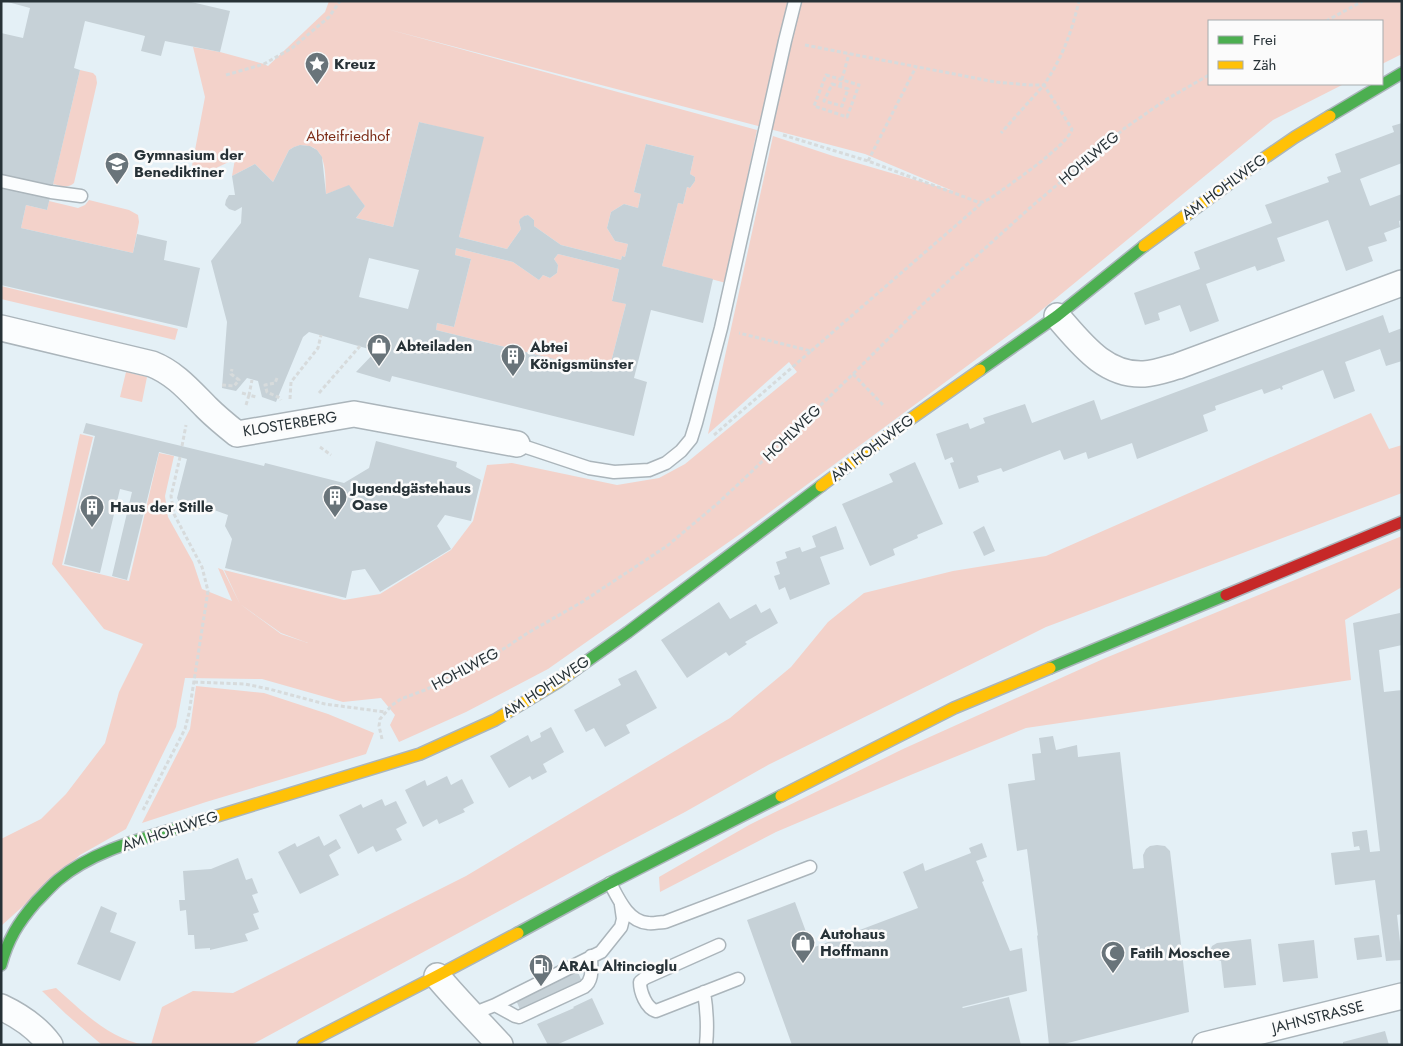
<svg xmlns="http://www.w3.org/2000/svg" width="1403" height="1046" font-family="Jost,sans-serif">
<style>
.green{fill:#f3d2ca}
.building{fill:#c6d1d7;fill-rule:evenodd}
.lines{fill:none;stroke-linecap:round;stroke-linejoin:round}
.lane-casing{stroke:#abb5bb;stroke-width:15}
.street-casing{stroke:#abb5bb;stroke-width:28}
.fast-casing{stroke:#abb5bb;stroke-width:14}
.slow-casing{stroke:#abb5bb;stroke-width:14}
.jam-casing{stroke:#abb5bb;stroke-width:14}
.path{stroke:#d7dbdc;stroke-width:3;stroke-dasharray:4 2.5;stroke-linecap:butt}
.lane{stroke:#fbfdfe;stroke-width:12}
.street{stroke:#fbfdfe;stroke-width:25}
.fast{stroke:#4caf50;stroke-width:11}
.slow{stroke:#ffc107;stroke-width:11}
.jam{stroke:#c62828;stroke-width:11}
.labels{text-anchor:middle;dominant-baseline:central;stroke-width:5;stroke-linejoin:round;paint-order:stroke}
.poi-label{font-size:15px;font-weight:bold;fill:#273237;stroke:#fbfbfb;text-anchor:start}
.park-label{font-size:15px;fill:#7c2c17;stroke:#fbfbfb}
.street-label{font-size:15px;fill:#273237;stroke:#fbfbfb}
</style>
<rect width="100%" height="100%" fill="#e4f0f6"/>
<path class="green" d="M329,1H1402V54L1382,64V21H1209V84H1344L1273,120L1032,318L743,532L548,669L466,712L399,742L390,725L395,715L381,698L343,702L262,679L185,678L176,727L126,829L80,855L1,926V839L41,819L66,794L105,743L119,692L143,644L104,629L52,564L80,434L93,437L62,565L129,581L159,453L174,456L165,496L168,517L193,562L202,589L232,601L218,568L223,570L240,604L281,634L308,643L281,633L240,604L224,570L344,600L380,594L451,550L473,521L487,465L512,463L617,485L659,478L685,464L797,372L789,362L708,434L773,136L833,156L953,191L865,154L387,29L757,130L726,283L662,266L678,203L683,204L687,187L690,188L695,181V177L690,174L694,156L646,144L634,192L641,194L638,208L624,204L611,212L607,228L615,241L628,244L625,257L622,256L621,260L561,245L534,226V220L528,215C523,216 521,218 519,222L521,229L507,249L459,237L483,138L419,122L393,227L356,218L365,206L349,186L326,194C325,179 328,149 308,146C301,144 295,146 289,150L273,182L255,164L232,176L235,159L195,178L192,166L205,97L193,47L220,52L264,64L268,66L325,12Z
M80,70L93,73L96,76L97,83L74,183C67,189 61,186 53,184Z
M89,200L129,210L138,215L139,222L133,253L21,228L26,205L47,210L49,201L78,208L85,205Z
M456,248L513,262L539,280L543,275L550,278L557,273L558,265L554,259L558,254L619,269L612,300L626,304L610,366L592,361L590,368L436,330L437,323L454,327L471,259L455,255Z
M1,286L178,329L175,340L1,299Z
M126,372L147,377L142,402L120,397Z
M1371,413L1389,449L1402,445V493L1046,627L768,765L685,812L605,854L251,1045H151L162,1007L193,991L233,993L466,876L730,718L791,667L828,622L864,593L953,571L1046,556Z
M1402,536V587L1345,620L1351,680L1026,728L913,774L776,832L660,892L659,877L749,825L903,749L1103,659Z
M196,686L264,693L328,714L374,733L366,754L206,802L142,823L190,729Z
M56,988C82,1011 109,1039 145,1045H102L66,1014L42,991Z"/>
<path class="building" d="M4,1H187L230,11L220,52L165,41L161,56L141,51L145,36L85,21L74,68L80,70L47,210L26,205L21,228L133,253L137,234L167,241L164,260L200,268L187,328L1,285V33L23,38L30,8Z
M419,122L484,137L459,237L507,249L521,229L519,222L520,219L524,216L528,215L534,220V226L561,245L621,260L622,256L625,257L628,244L615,241L607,228L611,212L624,204L638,208L641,194L634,192L646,144L694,156L690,174L695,177V181L690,188L687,187L683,204L678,203L662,266L713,279L703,323L651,310L634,378L647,382L634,436L392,376L390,382L356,372L376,351L309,332L303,337L276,402L262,397L258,381L247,378L236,391L222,388L227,322L211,261L241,223L242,207L235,211L229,209L225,205L226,200L229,195H235L232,176L255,164L273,182L289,150L294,147L300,145L310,146L317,150L322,157L326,194L349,185L365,206L356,218L393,227ZM456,248L513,262L539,280L543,275L550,278L557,273L558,265L554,259L558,254L619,269L612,301L626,304L610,366L592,361L590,368L436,330L437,323L454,327L471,259L455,255ZM369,258L419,270L408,309L359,297Z
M1402,123V163L1360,179L1370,206L1402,194V220L1399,221L1400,227L1384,233L1387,241L1368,247L1373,261L1346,271L1328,220L1277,238L1285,261L1257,271L1255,266L1206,284L1219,321L1190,332L1180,305L1158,313L1160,320L1145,325L1134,293L1200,269L1194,252L1272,223L1265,205L1329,182L1327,177L1341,172L1335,154L1394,132L1392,126Z
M1383,315L1389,333L1402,328V361L1386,366L1380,349L1345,362L1355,391L1334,399L1323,370L1282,386L1283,389L1281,390L1280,388L1264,394L1262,389L1215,406L1216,410L1203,415L1208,431L1137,459L1132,443L1088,459L1086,452L1064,460L1060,450L1003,472L1001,468L977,476L979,482L959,489L950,463L954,462L952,457L945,460L936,434L968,423L970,429L985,423L983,418L1025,404L1032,423L1094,400L1101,420Z
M86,423L264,466L265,463L344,483L369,468L376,441L457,462L456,467L481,480L471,521L445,515L437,526L451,549L380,592L365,569L352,571L346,598L225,568L232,539L225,526L228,515L200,505L184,513L177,498L187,459L159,452L127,580L112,576L132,492L120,489L100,573L64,564L95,436L83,433Z
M915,462L943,524L917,535L918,538L893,549L895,555L870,566L842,504L893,482L889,474Z
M836,526L844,549L820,557L830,584L790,600L785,587L779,590L774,576L780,574L776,562L787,558L785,552L800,547L802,552L816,547L812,536Z
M984,526L995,551L984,556L973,532Z
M719,602L730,619L756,604L761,613L770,608L778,623L745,642L747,644L729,656L726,652L687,678L661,640Z
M1400,613L1402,645L1379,650L1384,692L1402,690V914L1397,915L1402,960L1386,961L1375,880L1335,885L1331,853L1360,850L1359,846L1354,847L1352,832L1367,830L1370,852L1380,851L1353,623Z
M636,670L657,708L626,725L630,733L605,747L594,728L586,732L574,710L621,685L618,679Z
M551,727L564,752L543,764L547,772L532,780L530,776L509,788L490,756L528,735L531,742L541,737L540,733Z
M1053,736L1056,750L1077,745L1078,757L1120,752L1133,869L1144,868L1143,855L1146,849L1150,846L1157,845L1165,846L1170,851L1189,1012L1060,1045H1049L1037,935L1038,936L1027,849L1017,851L1008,784L1035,780L1032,754L1041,753L1039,738Z
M447,776L451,785L462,779L474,803L463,809L465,812L439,824L437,819L423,827L405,790L425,780L427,786Z
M382,799L385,806L396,801L407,823L396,829L402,840L376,852L373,846L358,854L339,815L361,804L363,808Z
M319,836L324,846L336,839L341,848L329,855L339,875L300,894L278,852L295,843L297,847Z
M982,843L987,857L976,861L984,881L982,882L1010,951L1022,948L1027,991L962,1007L963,1008L1009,997L1021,1045H792L747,920L795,902L812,948L918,908L903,872L923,863L925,871L971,853L969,848Z
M238,858L246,880L252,878L258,893L252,895L259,912L253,914L259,929L245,934L248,941L210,950V948L195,949L194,935H188L186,910L180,911L179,900H185L183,871L211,869Z
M101,906L117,913L110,932L136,942L120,981L77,964Z
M1379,935L1382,957L1357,960L1354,938Z
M1251,939L1256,985L1224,988L1221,961L1214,959L1212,957L1210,951L1212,946L1217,943Z
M1314,940L1318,978L1283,982L1278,944Z
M574,963L587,993L525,1021L512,991Z
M592,998L604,1024L556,1045H548L537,1024L574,1008L573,1007Z
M1385,1031L1389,1045H1343V1042Z"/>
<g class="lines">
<defs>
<path id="lane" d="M1,181L51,192L81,196
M517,444L589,468L614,472L649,470L666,463L681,451L691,439L696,423L721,328L785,41L795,1
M610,883C618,898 628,922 648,923C653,924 659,922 665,922L810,867
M719,945L645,978L640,982C640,992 646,1008 656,1011L738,979
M704,992C707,1011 708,1026 706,1045
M495,1005L515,1016L519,1017L584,987C594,980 591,967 591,956
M472,1014L495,1005L601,952L621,927L623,919L621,905"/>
<path id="street" d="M1057,316C1080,342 1104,376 1144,374C1156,373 1167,369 1178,366L1402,283
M1,328L152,364C175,373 190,391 207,408C217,418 227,426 237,434L354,414L517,444
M437,976C457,1000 479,1022 500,1045
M1,1007C20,1016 38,1028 50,1045
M1205,1045L1402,996"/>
<path id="fast" d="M1330,116L1402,73
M980,370L1057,316L1144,246
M1050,668L1226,595
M576,669L628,632L821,486
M518,933L610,883L781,796
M1,965C8,939 18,923 36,902C43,895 50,887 58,880C95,849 146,838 191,824"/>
<path id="slow" d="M1144,246L1260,161L1295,137L1330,116
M821,486L902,425L980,370
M781,796L954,708L1050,668
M191,824L420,754L495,720L558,682L576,669
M303,1045L437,976L518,933"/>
<path id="jam" d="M1226,595L1402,522"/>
</defs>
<use href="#lane" class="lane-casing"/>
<use href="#street" class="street-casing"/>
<use href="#fast" class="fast-casing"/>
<use href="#slow" class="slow-casing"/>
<use href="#jam" class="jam-casing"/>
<path class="path" d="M1326,21L1363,1
M805,45L995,82L1029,85H1044C1063,56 1071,34 1079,1
M226,75L264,64L292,48L329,17L340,1
M826,75L859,85L847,117L814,106Z
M832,84L848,89L842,106L824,101Z
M840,86L849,54
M783,135L868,161L978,202H983L991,198C1007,186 1068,146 1072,129L1044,85L1001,133
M868,161L916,67
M811,351L983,202
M853,374L884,406
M277,378L275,383L265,385L267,392L280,398L281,400
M222,385L234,386L239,380L231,374L232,369
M242,393L249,395L252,380
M319,393L360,346
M290,399L291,382L318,348L321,335
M246,405L249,395L256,397
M714,435L811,351L739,333
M182,446L186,425
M320,447L331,455
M194,682L245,684L269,689L325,704L385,712
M382,739L379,726L380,719L392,705L401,699L425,690L460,674L505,648L526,634L582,602L667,546L717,504L747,476L853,374L923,304L1032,206L1125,128L1167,99L1209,75
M143,810L185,729L189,713L208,591L202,567L174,514L171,496L180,457"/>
<use href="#lane" class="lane"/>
<use href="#street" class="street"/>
<use href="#fast" class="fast"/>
<use href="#slow" class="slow"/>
<use href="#jam" class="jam"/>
</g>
<defs>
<symbol id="sight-pin" viewBox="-11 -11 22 30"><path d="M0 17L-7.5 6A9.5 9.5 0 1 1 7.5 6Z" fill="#69747a" stroke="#fbfbfb"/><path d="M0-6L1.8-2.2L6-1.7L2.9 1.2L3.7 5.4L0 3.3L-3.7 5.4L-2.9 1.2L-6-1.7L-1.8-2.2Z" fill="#fff"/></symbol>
<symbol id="school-pin" viewBox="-11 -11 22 30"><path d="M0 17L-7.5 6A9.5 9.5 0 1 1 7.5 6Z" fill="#69747a" stroke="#fbfbfb"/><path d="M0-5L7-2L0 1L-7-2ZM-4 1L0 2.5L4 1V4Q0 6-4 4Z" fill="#fff"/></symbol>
<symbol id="shop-pin" viewBox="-11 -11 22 30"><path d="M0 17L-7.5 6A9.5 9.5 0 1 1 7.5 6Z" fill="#69747a" stroke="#fbfbfb"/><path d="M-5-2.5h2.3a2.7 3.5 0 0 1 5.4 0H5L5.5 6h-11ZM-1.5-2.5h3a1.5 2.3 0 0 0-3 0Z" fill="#fff"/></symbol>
<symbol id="building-pin" viewBox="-11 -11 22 30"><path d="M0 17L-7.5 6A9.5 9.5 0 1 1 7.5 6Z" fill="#69747a" stroke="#fbfbfb"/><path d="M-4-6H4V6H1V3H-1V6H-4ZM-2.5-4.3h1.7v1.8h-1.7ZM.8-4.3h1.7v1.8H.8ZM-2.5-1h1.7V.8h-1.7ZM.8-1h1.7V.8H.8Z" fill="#fff"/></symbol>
<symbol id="mosque-pin" viewBox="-11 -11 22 30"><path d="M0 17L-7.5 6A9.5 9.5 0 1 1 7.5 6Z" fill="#69747a" stroke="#fbfbfb"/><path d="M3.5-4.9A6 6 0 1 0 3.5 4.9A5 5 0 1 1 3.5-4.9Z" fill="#fff"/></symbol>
<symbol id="fuel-pin" viewBox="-11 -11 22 30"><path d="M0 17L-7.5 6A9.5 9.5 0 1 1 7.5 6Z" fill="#69747a" stroke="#fbfbfb"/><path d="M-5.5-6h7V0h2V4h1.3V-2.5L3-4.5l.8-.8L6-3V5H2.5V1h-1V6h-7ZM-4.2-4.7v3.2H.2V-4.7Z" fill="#fff"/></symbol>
</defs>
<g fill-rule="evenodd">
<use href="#sight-pin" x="303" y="50" width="28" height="38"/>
<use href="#school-pin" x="103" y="150" width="28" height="38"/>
<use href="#shop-pin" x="365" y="332" width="28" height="38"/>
<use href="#building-pin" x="499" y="342" width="28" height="38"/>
<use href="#building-pin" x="321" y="483" width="28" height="38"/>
<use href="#building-pin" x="78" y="493" width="28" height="38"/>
<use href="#shop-pin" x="789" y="929" width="28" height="38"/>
<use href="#mosque-pin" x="1099" y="939" width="28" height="38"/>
<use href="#fuel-pin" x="527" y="952" width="28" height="38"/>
</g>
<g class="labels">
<g class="poi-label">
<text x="334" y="64">Kreuz</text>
<text x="134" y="155">Gymnasium der<tspan x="134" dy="17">Benediktiner</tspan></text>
<text x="396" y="346">Abteiladen</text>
<text x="530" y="347">Abtei<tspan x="530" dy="17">Königsmünster</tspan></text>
<text x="352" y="488">Jugendgästehaus<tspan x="352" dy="17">Oase</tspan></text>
<text x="110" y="507">Haus der Stille</text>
<text x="820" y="934">Autohaus<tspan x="820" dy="17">Hoffmann</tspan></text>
<text x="1130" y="953">Fatih Moschee</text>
<text x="558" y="966">ARAL Altincioglu</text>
</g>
<g class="park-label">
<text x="348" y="136">Abteifriedhof</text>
</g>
<g class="street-label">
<text transform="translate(1089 158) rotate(-40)">HOHLWEG</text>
<text transform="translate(1224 187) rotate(-36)">AM HOHLWEG</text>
<text transform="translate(290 424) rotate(-9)">KLOSTERBERG</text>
<text transform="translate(792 433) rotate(-44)">HOHLWEG</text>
<text transform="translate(872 448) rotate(-37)">AM HOHLWEG</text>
<text transform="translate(465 669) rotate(-28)">HOHLWEG</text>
<text transform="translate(546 687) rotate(-33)">AM HOHLWEG</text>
<text transform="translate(170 831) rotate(-18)">AM HOHLWEG</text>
<text transform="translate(1318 1017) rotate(-14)">JAHNSTRASSE</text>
</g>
</g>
<rect width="1403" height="1046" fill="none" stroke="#273237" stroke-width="5"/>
<rect x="1208" y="20" width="175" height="65" fill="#fbfbfb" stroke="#a6abad"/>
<rect x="1218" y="36" width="25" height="8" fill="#4caf50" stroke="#a6abad"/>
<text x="1253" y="45" font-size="15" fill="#273237">Frei</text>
<rect x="1218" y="61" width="25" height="8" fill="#ffc107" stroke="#a6abad"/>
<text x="1253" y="70" font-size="15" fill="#273237">Zäh</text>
</svg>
